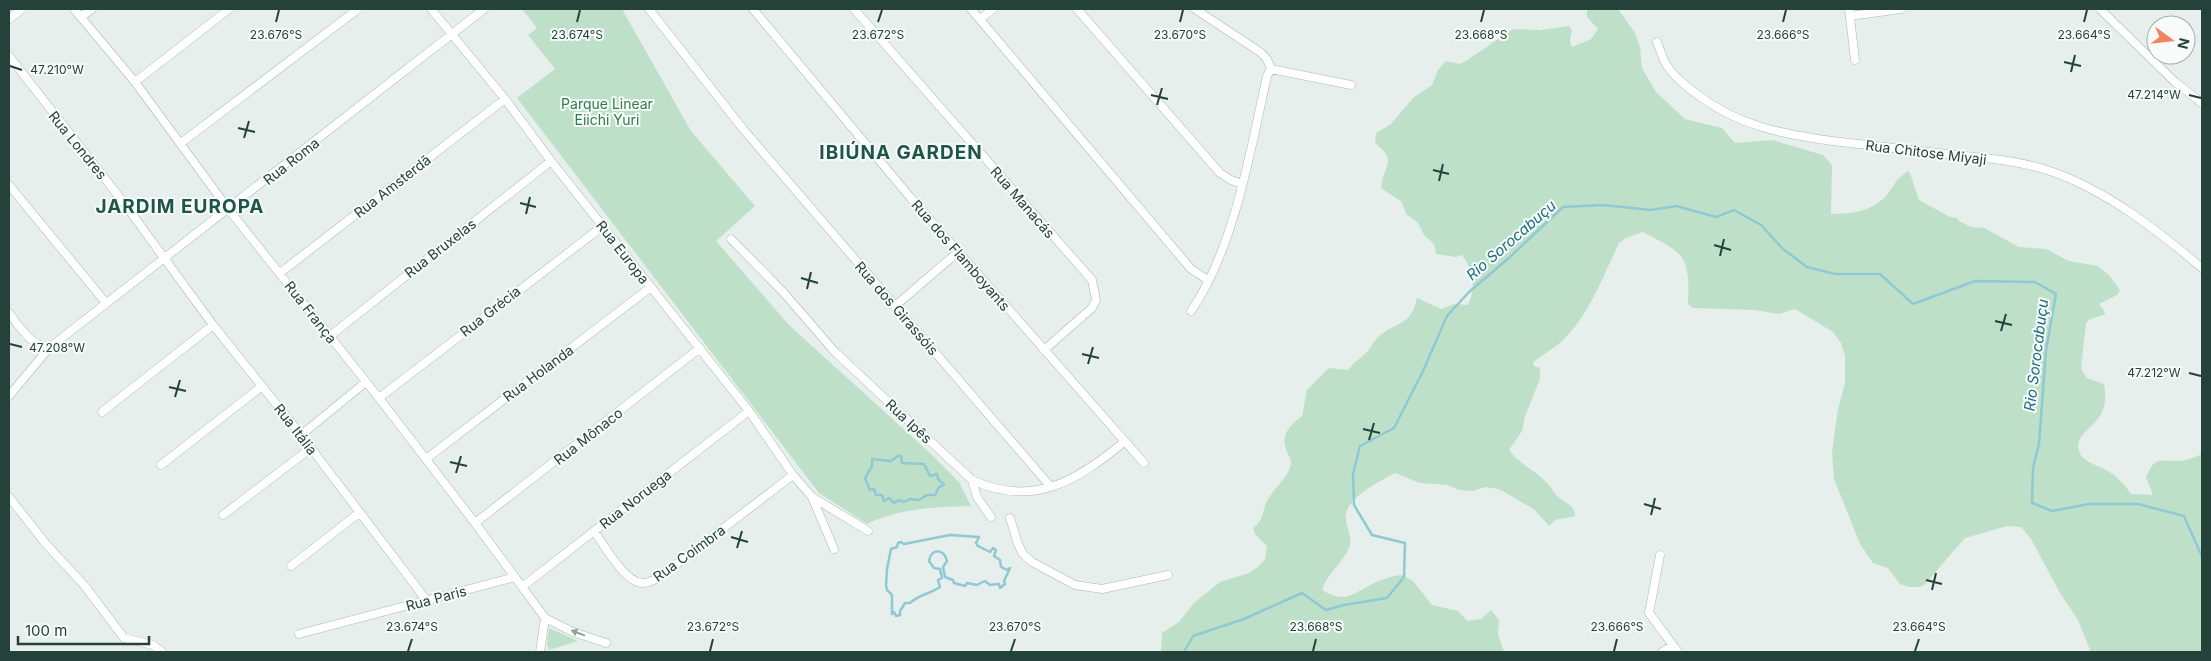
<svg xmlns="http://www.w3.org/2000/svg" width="2211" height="661" font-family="Inter,sans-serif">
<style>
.green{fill:#bfe0c8}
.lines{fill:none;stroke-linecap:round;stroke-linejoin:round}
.stream{stroke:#8ec9d4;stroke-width:2.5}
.street-casing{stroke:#a8b8b2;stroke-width:9}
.street{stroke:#fff;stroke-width:8}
.oneway{fill:#92a09c}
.ticks{fill:none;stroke:#24423a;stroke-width:2}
.labels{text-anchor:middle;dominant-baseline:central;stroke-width:4;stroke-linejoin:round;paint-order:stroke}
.park-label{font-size:14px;fill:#2d7a4b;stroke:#f7fbf9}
.street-label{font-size:14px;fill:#24423a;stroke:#f7fbf9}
.water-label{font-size:15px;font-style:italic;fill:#1c6f80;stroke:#f7fbf9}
.district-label{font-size:19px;font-weight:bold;letter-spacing:1px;fill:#1f5548;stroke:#f7fbf9}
.ticks-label{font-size:12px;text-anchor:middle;fill:#24423a;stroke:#f7fbf9;stroke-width:4;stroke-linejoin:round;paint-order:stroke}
</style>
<rect width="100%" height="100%" fill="#e6efeb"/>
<path class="green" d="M522,9H622L691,131L755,206L716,241L789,325L932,455L959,482L971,506C935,507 900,508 867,524L819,493L517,98L555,69L528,35L537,28Z
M1587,9H1618L1635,33L1640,47L1642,68L1656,92L1685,119L1722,128L1735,143L1772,140L1823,155L1832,165L1831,214C1850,214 1870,212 1885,197C1894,187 1895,179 1908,171L1910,173L1919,200L1950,217L1957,218L1959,221L1971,227L1984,228L2019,247L2046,249L2069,261L2098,266L2109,275L2120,290L2117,295L2099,304L2105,312L2104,315L2090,319L2086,323L2081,369L2087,378L2104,384C2112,425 2080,425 2078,446C2078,449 2080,454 2082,457C2088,463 2099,466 2106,470C2117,476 2125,485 2131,494L2153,495L2146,477C2156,454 2160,462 2179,461C2186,461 2195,457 2202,454V652H2091L2078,620L2060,593L2031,539L2021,527L2007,526L1965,538L1925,584L1920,587H1909L1900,584L1888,568L1873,563L1860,544L1834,479L1832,451L1838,409L1845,383V356L1841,343L1833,332L1795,309L1779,314L1755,310L1693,308L1688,304C1690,255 1685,254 1643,232L1626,238L1619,243C1603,276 1589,316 1561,342C1553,349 1542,355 1533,362L1534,366L1540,368V379L1525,416L1522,431L1509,450C1518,463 1534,470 1545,481C1551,486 1554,495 1561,499C1567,504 1575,506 1575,516L1555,520L1549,526L1535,510L1499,489L1485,487L1473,491L1459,490L1447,485L1420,483L1395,473C1380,481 1344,499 1346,518C1346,527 1352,535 1350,545C1346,560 1328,572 1322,590C1346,604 1352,594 1374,583C1383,579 1391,576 1401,575L1413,581L1432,605L1458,611L1467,621L1481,619L1491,610L1499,620L1498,634L1504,652H1161L1162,633L1179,622L1194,603L1220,582L1249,573L1258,567L1265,559L1267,546L1255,534L1253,528C1265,519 1261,513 1267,501C1273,489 1287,479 1291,465C1292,461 1290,458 1288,454C1279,436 1288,427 1302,416L1307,390L1329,368L1348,370C1354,362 1361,358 1368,351C1371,347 1373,342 1377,338C1394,321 1411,328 1417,298L1441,309L1454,304L1468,305C1476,288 1474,270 1462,255L1455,257L1436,254L1434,244L1424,235L1418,223L1406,214L1402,202L1381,188C1383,163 1399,163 1375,143L1376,133L1391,124L1413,98L1432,85L1438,70L1446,61L1459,64L1466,61L1513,29L1541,30L1569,26L1572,30L1570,41L1572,47L1591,39L1598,29L1587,17Z
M549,628L578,641L549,650L547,644Z"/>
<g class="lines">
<path class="stream" d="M898,456H901L902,463L924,464L930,476L937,474L938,479L944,485L939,487L935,495H927L919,500L910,499L904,502L899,500L894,503L889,498L884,501L882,495H876L874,489L870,490L865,478L872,466V459L891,461Z
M950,535L979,537L976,543L978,546L990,552L993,548L996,550L994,556L1000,560L1001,567L1007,570L1010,568L1004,581L1005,584L1000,588L999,584L990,585L985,581L977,585L967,583L965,586L954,583L953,580L945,577L943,567L947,561C944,548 931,548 929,561L934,568L940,569L942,578L938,580L940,587C930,594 920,594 910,603H905L900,611V615L896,616L894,612L892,614V595L887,590L886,585L887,569L891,549L897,547L898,543L901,542L904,544Z
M1184,652L1193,636L1244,619L1302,593L1326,610L1344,605L1387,598L1404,577L1405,543L1372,535L1354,505L1353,474L1360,446L1394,428L1423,371L1447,316L1469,292L1510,257L1563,207L1603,205L1651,210L1676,206L1716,217L1734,210L1761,225L1783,249L1807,267L1835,274H1880L1913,304L1975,281L2035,282L2056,294L2046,350L2039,444L2033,468L2032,503L2052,511L2089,504H2138L2184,516L2202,557"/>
<defs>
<path id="street" d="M74,9L135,82L229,210L379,398L475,523L545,618L573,632L606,643
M431,9L505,99L551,161L749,411L793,475L812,497L834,549
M649,9L743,129L1050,486
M753,9L910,197L1144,463
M854,9L1092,280L1096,300L1092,308L1044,350
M971,9L1191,269L1208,280
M1077,9L1220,173L1231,180L1242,184
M1195,9L1260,52L1267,59L1271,69
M1849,9L1855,60
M2100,9L2175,82L2202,103
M1850,16L1901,9
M81,17L92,9
M9,19L22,9
M980,19L993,9
M1657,42C1660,49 1662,57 1666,64C1674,77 1686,86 1698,95C1738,126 1783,134 1832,141C1873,146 1915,150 1956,155C1987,158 2020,161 2050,171C2106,190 2157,230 2202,268
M9,56L124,203L213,325L301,435L427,601
M1271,69L1351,85
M135,82L229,9
M181,143L358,9
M9,185L106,303
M731,239L784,293L834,351L972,480C1033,508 1077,481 1124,442
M280,273L505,99
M895,306L958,252
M1191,311C1234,250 1251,148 1267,76L1271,69
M9,313C21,328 29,344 49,348
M330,336L551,161
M9,396L49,348L484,9
M379,398L603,226
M102,412L213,325
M301,435L366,382
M426,459L651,287
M161,465L261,387
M972,480L977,497L991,517
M9,497L46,544L84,585L124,638L153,645L162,652
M812,497L868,531
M223,515L311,448
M1010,518L1018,544L1023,554L1032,562L1075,585L1102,589L1168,575
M475,523L700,348
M594,531C604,545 625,583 643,583C650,583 655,579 661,576L793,475
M1660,555L1649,613L1678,652
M291,566L359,513
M522,587L749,411
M299,634L515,577
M540,652L545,618
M1662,652L1673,645"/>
</defs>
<use href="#street" class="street-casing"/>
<use href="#street" class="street"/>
</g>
<defs><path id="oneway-solid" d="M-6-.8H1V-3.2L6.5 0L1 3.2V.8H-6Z" transform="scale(1.25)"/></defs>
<use class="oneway" href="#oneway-solid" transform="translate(578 633) rotate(-159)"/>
<path class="ticks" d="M276,22L279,10M577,22L580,10M878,22L882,10M1180,22L1183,10M1481,22L1484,10M1783,22L1786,10M2084,22L2087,10M2064,62L2081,66M10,66L22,70M2071,72L2075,55M1151,95L1168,99M2189,95L2201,98M1157,105L1162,88M238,128L255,132M244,138L249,121M1433,170L1449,174M1439,181L1443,164M520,203L536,207M526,214L530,197M1714,245L1731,250M1720,256L1724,239M801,278L818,283M807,289L811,272M1995,321L2012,325M2001,331L2006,314M10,344L22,347M1082,354L1099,358M1088,364L1093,347M2189,373L2201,376M169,387L186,391M175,397L180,380M1363,429L1380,433M1369,440L1374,423M450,462L467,466M456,473L461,456M1644,504L1661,509M1651,515L1655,498M731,537L748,542M737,548L742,531M1926,580L1942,584M1932,590L1936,573M408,651L412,639M710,651L713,639M1011,651L1015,639M1313,651L1316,639M1614,651L1617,639M1915,651L1919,639"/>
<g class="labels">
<g class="park-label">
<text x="607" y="103">Parque Linear<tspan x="607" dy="16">Eiichi Yuri</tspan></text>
</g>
<g class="street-label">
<text transform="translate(78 145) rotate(51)">Rua Londres</text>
<text transform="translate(1926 152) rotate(7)">Rua Chitose Miyaji</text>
<text transform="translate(291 161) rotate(-38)">Rua Roma</text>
<text transform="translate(392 186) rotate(-38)">Rua Amsterdã</text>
<text transform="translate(1023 202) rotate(49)">Rua Manacás</text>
<text transform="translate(440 248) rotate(-38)">Rua Bruxelas</text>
<text transform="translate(623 252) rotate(52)">Rua Europa</text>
<text transform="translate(961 255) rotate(49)">Rua dos Flamboyants</text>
<text transform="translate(897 308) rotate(49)">Rua dos Girassóis</text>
<text transform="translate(490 311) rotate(-38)">Rua Grécia</text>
<text transform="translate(311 312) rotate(52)">Rua França</text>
<text transform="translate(538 373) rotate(-37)">Rua Holanda</text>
<text transform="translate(909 421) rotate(43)">Rua Ipês</text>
<text transform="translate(296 429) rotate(52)">Rua Itália</text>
<text transform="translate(588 436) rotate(-38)">Rua Mônaco</text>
<text transform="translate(635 499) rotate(-38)">Rua Noruega</text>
<text transform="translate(689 553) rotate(-36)">Rua Coimbra</text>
<text transform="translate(436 598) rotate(-15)">Rua Paris</text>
</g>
<g class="water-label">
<text transform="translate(1511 240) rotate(-41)">Rio Sorocabuçu</text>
<text transform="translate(2036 355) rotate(-83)">Rio Sorocabuçu</text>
</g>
<g class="district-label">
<text x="901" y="152">IBIÚNA GARDEN</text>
<text x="180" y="206">JARDIM EUROPA</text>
</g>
</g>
<g class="ticks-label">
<text x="276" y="39">23.676°S</text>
<text x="577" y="39">23.674°S</text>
<text x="878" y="39">23.672°S</text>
<text x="1180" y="39">23.670°S</text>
<text x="1783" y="39">23.666°S</text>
<text x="1481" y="39">23.668°S</text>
<text x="2084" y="39">23.664°S</text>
<text x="57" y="74">47.210°W</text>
<text x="2154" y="99">47.214°W</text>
<text x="57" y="352">47.208°W</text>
<text x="2154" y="377">47.212°W</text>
<text x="412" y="631">23.674°S</text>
<text x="713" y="631">23.672°S</text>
<text x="1015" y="631">23.670°S</text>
<text x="1316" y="631">23.668°S</text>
<text x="1617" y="631">23.666°S</text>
<text x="1919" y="631">23.664°S</text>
</g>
<rect width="2211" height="661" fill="none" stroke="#24423a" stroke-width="20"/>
<g transform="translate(2171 40) rotate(105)"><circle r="24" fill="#f7fbf9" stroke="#a3b1ad"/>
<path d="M0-4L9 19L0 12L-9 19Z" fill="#f4845f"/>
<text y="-8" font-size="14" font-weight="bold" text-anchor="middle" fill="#24423a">N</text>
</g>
<path d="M18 636v8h131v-8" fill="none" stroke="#24423a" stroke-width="2.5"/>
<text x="25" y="636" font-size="15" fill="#24423a" stroke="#f7fbf9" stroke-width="4" paint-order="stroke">100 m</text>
</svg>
